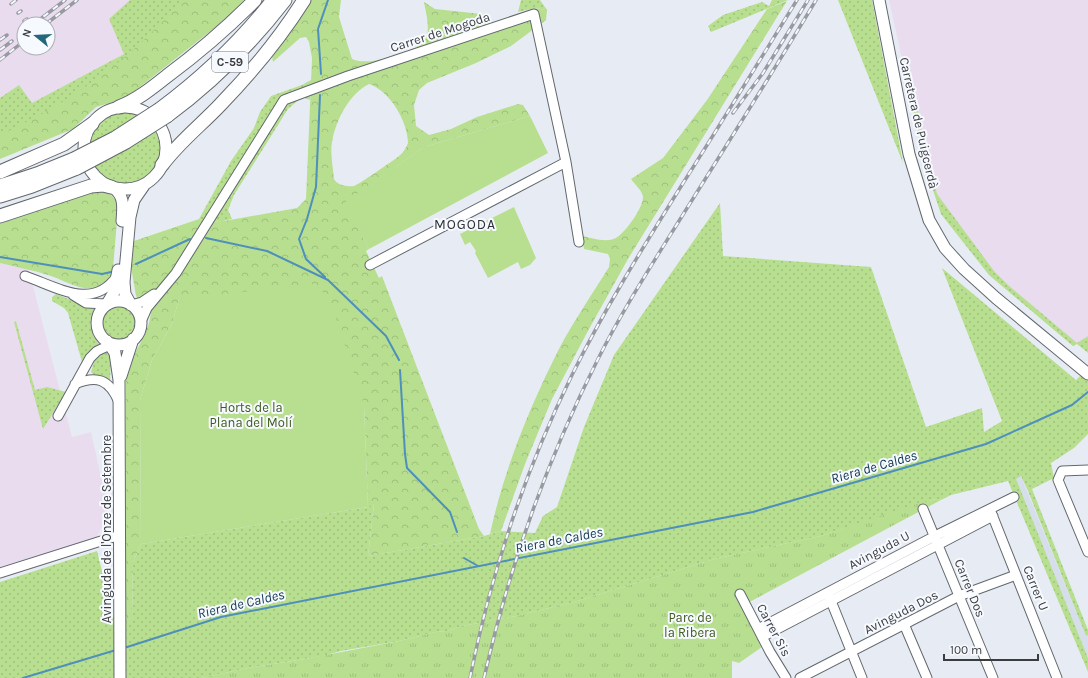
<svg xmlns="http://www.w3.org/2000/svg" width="1088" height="678" font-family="Karla,sans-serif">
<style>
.built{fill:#d6deec}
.industrial{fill:#eadcef;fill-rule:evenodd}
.grass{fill:url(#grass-dots)}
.forest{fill:url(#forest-crowns);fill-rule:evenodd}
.park{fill:url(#park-tufts)}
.garden{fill:#b7df8f}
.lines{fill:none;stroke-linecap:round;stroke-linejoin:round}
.stream{stroke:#4e8fbc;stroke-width:2}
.minor-casing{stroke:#63686e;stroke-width:11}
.major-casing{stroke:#63686e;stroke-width:13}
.highway-casing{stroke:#63686e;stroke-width:15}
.minor{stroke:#fff;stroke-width:9}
.major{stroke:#fff;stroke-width:11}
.highway{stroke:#fff;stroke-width:13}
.rail-casing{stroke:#979aa0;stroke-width:3.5}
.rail{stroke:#f6f9fe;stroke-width:2;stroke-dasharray:6;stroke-linecap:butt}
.highway-bridge-casing{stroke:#63686e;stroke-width:15;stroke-linecap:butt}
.highway-bridge{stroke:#fff;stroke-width:13}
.labels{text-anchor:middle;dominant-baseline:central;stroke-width:4;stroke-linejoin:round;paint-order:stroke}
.shield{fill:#f6f9fe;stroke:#737578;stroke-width:1}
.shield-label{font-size:12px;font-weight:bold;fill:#3b3c3f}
.street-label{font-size:13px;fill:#3b3c3f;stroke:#f6f9fe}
.park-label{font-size:13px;fill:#3f5b1e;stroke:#f6f9fe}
.neighbourhood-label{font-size:14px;letter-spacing:1px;fill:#2e3137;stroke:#f6f9fe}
.water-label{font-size:14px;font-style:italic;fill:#0f3750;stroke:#f6f9fe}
</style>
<defs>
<pattern id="grass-dots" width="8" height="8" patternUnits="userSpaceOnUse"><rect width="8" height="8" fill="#b7df8f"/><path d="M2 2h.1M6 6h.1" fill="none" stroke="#9ec07c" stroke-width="1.8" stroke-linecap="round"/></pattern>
<pattern id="forest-crowns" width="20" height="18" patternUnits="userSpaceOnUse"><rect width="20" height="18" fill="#b7df8f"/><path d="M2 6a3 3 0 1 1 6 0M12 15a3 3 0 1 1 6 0" fill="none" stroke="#9ec07c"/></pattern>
<pattern id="park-tufts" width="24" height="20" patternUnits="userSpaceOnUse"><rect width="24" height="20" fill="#b7df8f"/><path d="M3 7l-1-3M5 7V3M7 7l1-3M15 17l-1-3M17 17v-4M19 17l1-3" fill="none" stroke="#9ec07c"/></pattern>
</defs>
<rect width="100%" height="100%" fill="#e7ecf4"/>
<path class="built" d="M1021,476L1086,636L1088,635V658L1015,479Z"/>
<path class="industrial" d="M0,0H189L137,52L0,139ZM24,24H48V48H24Z
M889,0H1088V336L1073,346L989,275L941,214L926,169Z
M25,255L72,437L91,432L109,512L97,537L0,567V257Z"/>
<path class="grass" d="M130,0H189L137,52L78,97L0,139V98L19,85L32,103L124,54L109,19Z
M521,0H540L547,10L535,8L518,12Z
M772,0H788L711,32L708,26L723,15L762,2L769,6Z
M838,0H872L903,163Z
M910,69L922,132L937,194L994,271L1008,285L1077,343L1088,336V353L1077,344L1073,346L989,275L941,214L926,169L905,72Z
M311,80L310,100L302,97L288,109L234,195L228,210L232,219L219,222L199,219L231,161L254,128L260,112L271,96L302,85Z
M123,112L140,115L88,146C93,126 103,116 123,112Z
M156,130C174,179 120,207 93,166Z
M720,203L723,256L871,267L926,427L982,408L984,432L1002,421L942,268L1076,380L1088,368V434L1074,448L1051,463L1054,478L1032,489L1088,630V635L1086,636L1028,491L1021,476L1016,479L1088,658V672L1008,481L951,495L941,500L935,499L821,536L718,558L574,602L516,616L462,626L447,631L436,632L399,641L341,651L323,656L248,668L201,678H0V582L97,551L111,606L109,615L132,619L133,562L141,544L368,507L374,503L368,556L484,536L501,531L535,533L543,516L557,507L584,427L614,355Z
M56,294L94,309C88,321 90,333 99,344L87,353L82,362L68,313L64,308L52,301V297Z
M97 323a21 21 0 1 1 42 0a21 21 0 1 1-42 0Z
M16,321L35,390L47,387L66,392L43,429L14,322Z
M102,353H107L111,355L110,382L95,376L91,372L94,362Z"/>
<path class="forest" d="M183,0H244L218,25L126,98L96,107L73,129L0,159V136C21,124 44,114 64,101C109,73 148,39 183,0Z
M309,0H341L339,17L352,59C368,67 409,53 423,43C432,32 426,14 424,2L435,9L482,14L490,23L535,8L547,10L546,20L511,46L476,63L427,83L419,90L414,105L416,126L429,135L451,129L477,117L518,104L523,105L530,116L424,147L345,203L369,249L366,251L379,278L382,276L479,529L484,536L368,556L374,504L368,507L364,405L179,299L172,324L152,360L140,400L141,544L133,562L132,619L125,618L126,374C133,350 148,338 151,312L136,296L130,261L134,241L199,219L219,222L297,208L306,199L312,58L309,42L306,37L300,38L273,62L272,56ZM369,84C390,91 408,122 408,143C406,148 403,153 399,156C394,160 358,185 354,186C347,187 337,185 334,179C333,167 330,153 332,142C336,120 349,94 369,84Z
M787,1L628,259L589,329L552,399L525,464L501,531L490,534C504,469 530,406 560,347C575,319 593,293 609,267L610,259L608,254L584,249L582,236C592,238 606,243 616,238C625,233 643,208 643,197C642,190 635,185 631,179L663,158L707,100L767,9Z
M95,190C108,192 116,195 118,208L113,269C102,305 70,282 48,275C32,270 16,267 0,263V222Z"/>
<path class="park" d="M936,499L941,500L742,606L762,647L739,663L732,661V678H201L248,668L305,659L399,641L436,632L447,631L462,626L516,616L574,602L718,558L821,536L913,505Z"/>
<path class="garden" d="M530,116L548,153L369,249L344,203L424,147Z
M514,207L536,258L530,265L521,269L518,262L488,278L475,253L476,251L470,242L465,245L460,234Z
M314,284L330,299L364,405L368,507L141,544L140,400L152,360L172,324L179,299Z"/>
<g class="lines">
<path class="stream" d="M321,74L318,29L328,0
M320,95L316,187L307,219L299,239L306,259L325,277
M206,238L267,251L328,280L386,336L399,360
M0,257L102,274L111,272
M136,264L190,239
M400,370L405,454L407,468L450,512L457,532
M464,558L478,566
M124,648L221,617L753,512L986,444L1072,405L1088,392
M23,678L116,650"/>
<defs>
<path id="minor" d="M370,265L566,162
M25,276C57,287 93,311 117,276
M73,295L86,303L107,304
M131,305L142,302L154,294
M140,324L147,308L176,273L284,100L348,76L534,14L566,162L579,242
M75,384C97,375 109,379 119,402
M58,416L90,358L97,351L110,345
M1088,470L1062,471L1058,480L1088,552
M923,509L993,678
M991,512L1057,678
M0,573L120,535
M740,594L770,652L786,678
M829,596L862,678
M904,624L927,678
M758,629L935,536L1014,497
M762,637L993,516
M800,678L959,596L1016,575"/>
<path id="major" d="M879,0L909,154L929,220L945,248L964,269L996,298L1088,374
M84 148a41 41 0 1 1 82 0a41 41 0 1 1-82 0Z
M112,187C125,195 123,207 122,221
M97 323a22 22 0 1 1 44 0a22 22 0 1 1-44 0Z
M107,304L114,292L118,270
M131,305L125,294L124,282L130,217L134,200L145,184
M107,341L115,353L119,380L120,678
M121,376L133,339"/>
<path id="highway" d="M119,107C137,100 152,88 167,76C198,53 228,27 255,0
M160,109C203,77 240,42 273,0
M167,116C212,83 251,44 285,0
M162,165C178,143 201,125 220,105C251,73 280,38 304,0
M0,172L64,144L92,124
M0,186L37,174L74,159
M0,196L32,186L77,168
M0,216L91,186L103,185L111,187"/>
</defs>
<use href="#minor" class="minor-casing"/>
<use href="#major" class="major-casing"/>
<use href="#highway" class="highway-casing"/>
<use href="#minor" class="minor"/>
<use href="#major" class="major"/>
<use href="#highway" class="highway"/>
<defs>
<path id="rail" d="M11,4L16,0
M18,13L21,11
M24,21L27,19
M34,24L65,0
M46,24L77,0
M0,40L7,35
M0,50L12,41
M0,60L24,41
M733,113L763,73L808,0
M470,678C491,573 525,471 572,375C604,310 642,249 680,188C720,125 758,63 797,0
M484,678C509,567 547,460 598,359C622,311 651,266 679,221C725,147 772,74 816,0"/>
</defs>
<use href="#rail" class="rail-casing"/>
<use href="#rail" class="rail"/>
<defs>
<path id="highway-bridge" d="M74,159L115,138L160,109
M77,168L126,142L167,116"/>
</defs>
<use href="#highway-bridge" class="highway-bridge-casing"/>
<use href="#highway-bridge" class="highway-bridge"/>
</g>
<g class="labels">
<rect class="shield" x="212" y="52" width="36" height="20" rx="3"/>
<g class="shield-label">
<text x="230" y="62">C-59</text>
</g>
<g class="street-label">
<text transform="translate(440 32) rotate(-18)">Carrer de Mogoda</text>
<text transform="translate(919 123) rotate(77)">Carretera de Puigcerdà</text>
<text transform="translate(106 529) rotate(-90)">Avinguda de l'Onze de Setembre</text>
<text transform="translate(879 550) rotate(-28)">Avinguda U</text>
<text transform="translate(970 588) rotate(68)">Carrer Dos</text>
<text transform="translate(1036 588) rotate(68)">Carrer U</text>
<text transform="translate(901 612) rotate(-27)">Avinguda Dos</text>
<text transform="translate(774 630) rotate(62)">Carrer Sis</text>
</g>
<g class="park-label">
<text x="251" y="407">Horts de la<tspan x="251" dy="15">Plana del Molí</tspan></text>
<text x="690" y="617">Parc de<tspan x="690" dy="15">la Ribera</tspan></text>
</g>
<g class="neighbourhood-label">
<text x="465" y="224">MOGODA</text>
</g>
<g class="water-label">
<text transform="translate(874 467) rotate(-16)">Riera de Caldes</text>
<text transform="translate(559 540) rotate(-11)">Riera de Caldes</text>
<text transform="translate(241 604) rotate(-13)">Riera de Caldes</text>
</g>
</g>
<g transform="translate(36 36) rotate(288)"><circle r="19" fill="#f6f9fe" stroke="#abadb2"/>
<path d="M0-3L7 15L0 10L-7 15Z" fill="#25677a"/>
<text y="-6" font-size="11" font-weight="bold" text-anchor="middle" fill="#3b3c3f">N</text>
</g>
<path d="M944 654v6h94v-6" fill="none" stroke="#3b3c3f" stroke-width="2"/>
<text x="950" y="654" font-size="12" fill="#3b3c3f" stroke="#f6f9fe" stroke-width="3" paint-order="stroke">100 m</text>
</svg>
